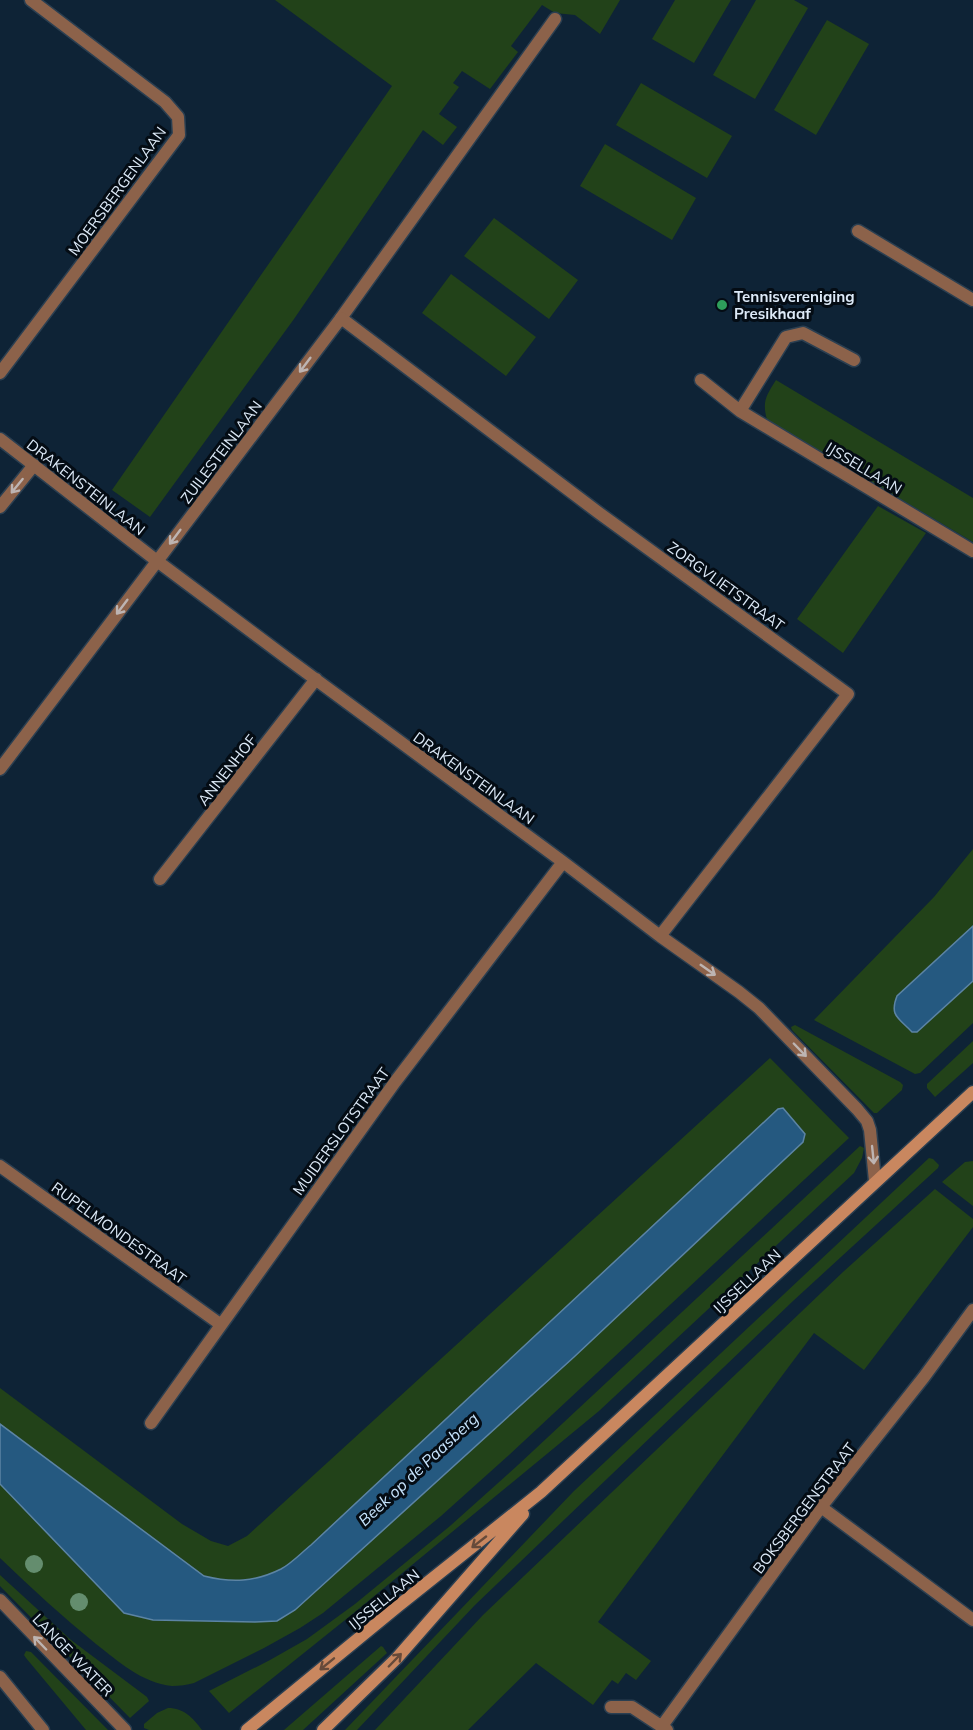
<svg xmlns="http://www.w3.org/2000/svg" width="973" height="1730" font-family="Mulish,sans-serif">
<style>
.green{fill:#224219}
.water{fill:#255980;stroke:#5c84a4;stroke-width:1.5}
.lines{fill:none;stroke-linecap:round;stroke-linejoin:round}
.service-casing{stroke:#2b3f51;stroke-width:15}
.minor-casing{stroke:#2b3f51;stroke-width:15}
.tertiary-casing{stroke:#2b3f51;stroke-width:15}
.secondary-casing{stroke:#2b3f51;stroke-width:15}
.service{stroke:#8c624a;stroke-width:12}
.minor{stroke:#8c624a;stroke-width:12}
.tertiary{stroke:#8c624a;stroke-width:12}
.secondary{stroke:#c9875f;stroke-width:12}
.tree{fill:#648d6e}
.oneway{stroke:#bdb4b2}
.oneway2{stroke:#664a3a}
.leisure-dot{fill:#2e9e5b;stroke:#040c14;stroke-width:2}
.labels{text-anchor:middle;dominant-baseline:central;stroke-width:6;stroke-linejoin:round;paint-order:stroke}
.street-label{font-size:15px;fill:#ddeaf8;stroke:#040c14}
.poi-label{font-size:15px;font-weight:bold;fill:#ddeaf8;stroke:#040c14;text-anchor:start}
.water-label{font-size:16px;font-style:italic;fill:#c8e5fe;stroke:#040c14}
</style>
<rect width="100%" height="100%" fill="#0e2336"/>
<path class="green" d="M275,0H620L600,34L575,15L555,13L542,5L511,46L518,52L490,89L462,71L453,83L459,87L439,114L457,127L443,145L423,130L294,319L150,517L112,490L392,86Z
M675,0H731L694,63L652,39Z
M756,0H794L808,8L755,99L713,75Z
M827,20L869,44L816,135L774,110Z
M641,83L732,136L707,178L616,125Z
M605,144L696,198L672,240L580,186Z
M494,218L578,280L549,319L464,256Z
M451,274L536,337L506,376L422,313Z
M776,380L973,498V542L767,420C762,401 766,396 776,380Z
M878,506L926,533L843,653L797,619Z
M973,849V926L897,996L895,1014L912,1032H917L973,981V1023L920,1073L915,1074L814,1020L934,897Z
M795,1025L900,1082L903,1085L902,1090L877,1113H874L792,1030L791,1027Z
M973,1041V1063L935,1097L927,1088V1084Z
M770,1058L849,1138L509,1455L441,1516L323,1613L300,1628L264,1648L194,1683C187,1685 180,1686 172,1686C142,1683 118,1661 96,1644C63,1617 31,1588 0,1558V1484L108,1597L153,1620L255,1622L277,1621L295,1610L574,1357L803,1142L805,1134L783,1108L311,1545C301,1553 292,1563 281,1569C255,1582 232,1583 204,1576L0,1424V1388L182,1524L211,1541L228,1546L247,1536Z
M860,1146L864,1148L862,1158L854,1173L599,1411L350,1616L229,1713L209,1691L270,1660L307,1639L355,1604L450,1526L518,1465Z
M929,1158L933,1159L939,1165L938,1168L793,1301L475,1605L357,1730H345L574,1491Z
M973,1161V1206L942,1182L965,1162Z
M935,1189L973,1219V1227L864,1370L814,1333L598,1622L651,1661L636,1680L626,1673L618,1684L612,1680L593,1705L536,1663L468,1730H375L483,1615L843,1272Z
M0,1575L71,1640L147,1697L149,1701L130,1718L0,1586Z
M381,1646L383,1647L387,1653L303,1730H284Z
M26,1651L31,1652L108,1730H86L26,1658L24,1655Z
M168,1708C184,1708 193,1718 202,1730H149L144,1728V1724L157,1713Z"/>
<path class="water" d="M973,926V981L917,1032H912C899,1018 889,1016 897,996Z
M783,1108L805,1134L803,1142L574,1357L295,1610L277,1621L255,1622L153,1620L124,1613L0,1484V1424L204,1576C232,1583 255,1582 281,1569C292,1563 301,1553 311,1545L778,1109Z"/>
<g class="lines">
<defs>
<path id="service" d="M858,231L973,300
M341,318L555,19
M701,380L740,411L973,551
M740,411L786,337L803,333L854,360"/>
<path id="minor" d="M0,373L179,135L178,117L165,102L31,0
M0,439L157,561L288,659L563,862L660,936L739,992L759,1008L857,1109L867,1121L870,1130L875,1181
M0,507L34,465
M0,769L341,318L599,513L848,694L660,936
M160,879L316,679
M0,1166L220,1324
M151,1423L395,1082L563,862
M821,1507L973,1620
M611,1707H632L667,1730
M662,1726L821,1507L924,1377L973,1310"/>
<path id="tertiary" d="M0,1600L125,1730
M0,1677L43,1730"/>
<path id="secondary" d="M247,1730L398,1606L541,1492L973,1092
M323,1730L397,1658L523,1514"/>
</defs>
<use href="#service" class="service-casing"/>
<use href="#minor" class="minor-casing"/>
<use href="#tertiary" class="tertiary-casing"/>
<use href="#secondary" class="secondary-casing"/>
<use href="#service" class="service"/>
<use href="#minor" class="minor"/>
<use href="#tertiary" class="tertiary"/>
<use href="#secondary" class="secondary"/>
</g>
<g class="tree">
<circle cx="34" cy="1564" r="9"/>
<circle cx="79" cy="1602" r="9"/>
</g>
<defs><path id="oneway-shaft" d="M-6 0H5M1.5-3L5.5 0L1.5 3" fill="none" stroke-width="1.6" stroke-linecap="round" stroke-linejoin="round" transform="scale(1.5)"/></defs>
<g class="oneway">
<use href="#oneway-shaft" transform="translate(305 365) rotate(127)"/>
<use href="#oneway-shaft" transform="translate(17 486) rotate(129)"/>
<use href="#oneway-shaft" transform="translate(175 537) rotate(127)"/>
<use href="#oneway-shaft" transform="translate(122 607) rotate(127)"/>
<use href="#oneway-shaft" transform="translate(708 970) rotate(35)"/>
<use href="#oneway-shaft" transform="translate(800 1050) rotate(46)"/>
<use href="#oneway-shaft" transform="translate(873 1155) rotate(84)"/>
<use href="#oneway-shaft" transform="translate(40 1643) rotate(-134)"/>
</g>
<g class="oneway2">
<use href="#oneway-shaft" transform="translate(479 1542) rotate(142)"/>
<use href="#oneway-shaft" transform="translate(395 1660) rotate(-46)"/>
<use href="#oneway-shaft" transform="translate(327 1664) rotate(141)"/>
</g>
<circle class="leisure-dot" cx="722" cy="305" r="6"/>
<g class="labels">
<g class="street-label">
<text transform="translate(117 191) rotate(-54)">MOERSBERGENLAAN</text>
<text transform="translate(221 452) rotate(-53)">ZUILESTEINLAAN</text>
<text transform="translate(864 468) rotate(31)">IJSSELLAAN</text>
<text transform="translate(86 487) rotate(38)">DRAKENSTEINLAAN</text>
<text transform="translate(726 586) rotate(36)">ZORGVLIETSTRAAT</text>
<text transform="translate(227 770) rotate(-52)">ANNENHOF</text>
<text transform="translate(474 778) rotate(36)">DRAKENSTEINLAAN</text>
<text transform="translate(341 1131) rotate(-54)">MUIDERSLOTSTRAAT</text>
<text transform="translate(119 1233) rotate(36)">RUPELMONDESTRAAT</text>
<text transform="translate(747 1281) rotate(-43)">IJSSELLAAN</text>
<text transform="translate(804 1508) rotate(-53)">BOKSBERGENSTRAAT</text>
<text transform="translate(384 1599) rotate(-39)">IJSSELLAAN</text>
<text transform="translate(73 1655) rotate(46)">LANGE WATER</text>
</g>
<g class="poi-label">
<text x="734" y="296">Tennisvereniging<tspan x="734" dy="17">Presikhaaf</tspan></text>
</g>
<g class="water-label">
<text transform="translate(418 1469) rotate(-43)">Beek op de Paasberg</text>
</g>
</g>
</svg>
